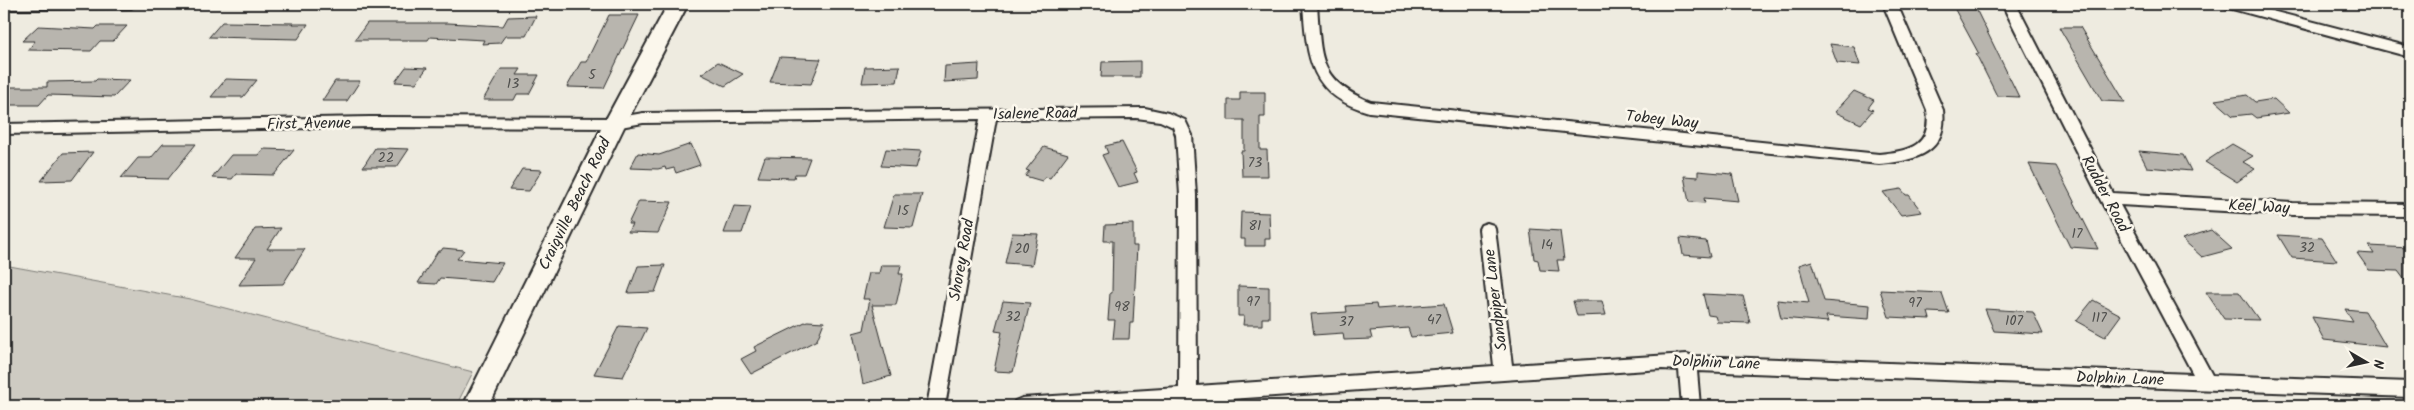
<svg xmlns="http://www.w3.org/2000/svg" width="2414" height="410" font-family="Kalam,sans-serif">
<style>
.green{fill:#cecbc2;stroke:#7c7b76}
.building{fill:#b8b5ae;stroke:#2b2b2b}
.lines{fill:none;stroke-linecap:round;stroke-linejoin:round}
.street-casing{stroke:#2b2b2b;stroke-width:4}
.secondary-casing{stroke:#2b2b2b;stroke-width:4}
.street{fill:#fbf7ec;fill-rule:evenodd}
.secondary{fill:#fbf7ec;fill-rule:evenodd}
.labels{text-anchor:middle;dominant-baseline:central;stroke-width:5;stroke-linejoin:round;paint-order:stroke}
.number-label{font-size:14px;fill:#4e4e4c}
.street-label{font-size:16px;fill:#2b2b2b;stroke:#fbf7ec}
</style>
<rect width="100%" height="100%" fill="#eeebe0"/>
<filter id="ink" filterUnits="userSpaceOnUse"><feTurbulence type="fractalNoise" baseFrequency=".02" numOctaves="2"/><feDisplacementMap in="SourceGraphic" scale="10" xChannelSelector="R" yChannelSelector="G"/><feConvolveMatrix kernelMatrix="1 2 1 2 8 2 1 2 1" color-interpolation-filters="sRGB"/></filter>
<g filter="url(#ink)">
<path class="green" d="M4,265L190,299L473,372L456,406H4Z"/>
<path class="building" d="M1953,6L1975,7L2019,97L1997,96L1976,54H1979Z
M609,15H639L604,88L567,87L581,62H586Z
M536,16L526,36H505L500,43L482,44L484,40L430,37L428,40H355L367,23H448L503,26L508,17Z
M222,22L294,23L293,24H308L298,39L209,37Z
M38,26L95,29L98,26H127L113,41H100L91,51L28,50L35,41H22Z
M2059,27H2080L2125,102L2102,101Z
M1830,44L1854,47L1860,65L1837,63Z
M780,57L821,59L811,84L770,82Z
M1140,61V77H1101L1102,62Z
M718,62L743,74L725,86L701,74Z
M979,64L978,80L944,82L945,66Z
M900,66L897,82L862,83L865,67Z
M406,67L427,68L416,83L395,82Z
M501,69H521L517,75H539L529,94H517L514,100H483Z
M97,79L130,80L114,97L48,95L39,105H4V87H47V82L95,81Z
M226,79L257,80L243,97H211Z
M335,81H360L347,101H322Z
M1854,91L1874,100L1868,108L1873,110L1861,124L1835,112Z
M1240,92H1265V117H1260V150H1267L1268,176H1242L1241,151H1244V120H1228V100H1240Z
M2247,95L2255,102L2274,99L2289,113L2256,118L2251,114L2233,116L2215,100Z
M1122,142L1137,172L1134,173L1138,182L1118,187L1102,155L1108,153L1105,146Z
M163,144H196L168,179L121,178L138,158H151Z
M691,144L700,165L676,173L674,168L666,170L665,167L658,169L630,168L638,153L659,155Z
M2232,144L2253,156L2243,162L2255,169L2237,182L2205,162Z
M1044,147L1068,154L1050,178L1045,177L1042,181L1025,176L1029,171L1026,170Z
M375,148H381L409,149L397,167H363Z
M264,149L294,150L274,175L236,174L232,179L212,178L231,155H259Z
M886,149L921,151L916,168L881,166Z
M2139,151L2183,155L2191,171L2147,167Z
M93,152L72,180L41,181L63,153Z
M765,157L810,158L804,174H795L794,178L758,177Z
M2029,164L2056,166L2098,249L2070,247Z
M522,169L542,170L529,191L509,190Z
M1698,171L1732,174L1738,201L1704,198L1705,203L1689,202L1684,176L1698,177Z
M1901,189L1906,195H1909L1922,212L1901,215L1883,192Z
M894,194H922L913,228L884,227Z
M639,201L672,202L658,233L628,232L632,224H628Z
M734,206L751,207L742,233H724Z
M1241,212L1269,213L1270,239H1265V246H1245V239H1240Z
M1133,224V246H1137L1133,323H1130L1129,339H1113L1115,320H1108L1110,293H1112L1113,241H1104L1105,225Z
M281,228L267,249H305L283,284L239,285L256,258H235L255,229Z
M1530,229L1560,231L1564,260H1557L1559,271L1540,270L1538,260L1534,259Z
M2211,230L2232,249L2202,257L2182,239Z
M1012,233L1038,234L1032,265L1005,263Z
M2278,235L2322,238L2337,261L2292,258Z
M1680,238L1706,241L1710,257L1683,255Z
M2369,246L2410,248V287L2398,271L2369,270L2357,253L2374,254Z
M443,248L464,250L457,259L503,263L492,282L440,278L436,284L418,283L438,251H441Z
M1812,261L1824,301L1870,305L1869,319L1826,316L1828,322L1781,318L1777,300L1809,303L1799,265Z
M665,265L655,292L628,293L638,266Z
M881,265H901L899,274H903L896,305H872L891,376L863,384L853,333L864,330L870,299H863L869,273H879Z
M1238,286L1269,287V318H1262V325H1243L1244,316H1238Z
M1880,290L1942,293L1949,313L1928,312L1930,319L1889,317Z
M2206,292H2239L2259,320L2224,319Z
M1703,294L1743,296L1750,323L1717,322L1715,316L1708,315Z
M2093,300L2121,315L2105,337L2076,321Z
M1003,301L1030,303L1013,372L994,371L1002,332L995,331Z
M1573,301H1602L1606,315L1577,316Z
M1376,304L1377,309L1444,304L1453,333L1411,337L1408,328L1370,331L1372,339L1344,340L1343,333L1314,335L1311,314L1347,312L1346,306Z
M1985,309L2033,312L2043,334L1994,331Z
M2345,309L2365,311L2386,347L2324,340L2312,317L2353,322Z
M807,321L824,322L817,340L751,374L741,359L756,351L754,347Z
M619,326L647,328L623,377L594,374Z"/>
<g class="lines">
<defs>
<path id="street" d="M4,4H138L131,8L4,9Z
M1303,4H1317C1321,57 1317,80 1371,102L1879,154C1910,151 1932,146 1927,110L1883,4H1897L1943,110C1948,153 1915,161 1879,164L1369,112C1309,95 1307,58 1303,4Z
M2002,4H2016L2113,193L2293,203L2410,204V216L2293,215L2120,205L2212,375L2410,382V397L1697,371L1700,406H1682L1679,370L1662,369L1129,406H1013L1015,401L1022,398L1179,388L1180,195L1176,135L1173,127L1160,121L1136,118L996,119L945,406H927L980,119L643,123L615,128L370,127L4,134V124L370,117L615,118L643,113L1145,108L1168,113L1185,120L1192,135L1196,195L1197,386L1494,366L1479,229L1481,225L1487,223L1493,225L1495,229L1512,365L1687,354L1693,356L2193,374L2100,199Z
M2223,4H2245L2410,47V57L2225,7Z"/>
<path id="secondary" d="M668,4H688L626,123L489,406H463L604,123Z"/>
</defs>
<use href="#street" class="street-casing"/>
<use href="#secondary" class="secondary-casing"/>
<use href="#street" class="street"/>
<use href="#secondary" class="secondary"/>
</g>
</g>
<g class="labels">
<g class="number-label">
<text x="592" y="75">5</text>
<text x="513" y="84">13</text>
<text x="386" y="158">22</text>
<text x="1255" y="163">73</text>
<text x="903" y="211">15</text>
<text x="1255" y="226">81</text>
<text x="2077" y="234">17</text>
<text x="1547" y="245">14</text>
<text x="2307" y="248">32</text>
<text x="1022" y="249">20</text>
<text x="1253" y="302">97</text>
<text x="1915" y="303">97</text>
<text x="1122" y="307">98</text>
<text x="1013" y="317">32</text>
<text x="2099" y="318">117</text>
<text x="1434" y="320">47</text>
<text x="2014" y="321">107</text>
<text x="1346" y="322">37</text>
</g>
<g class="street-label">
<text transform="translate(1035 114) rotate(-1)">Isalene Road</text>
<text transform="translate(1662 120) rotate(6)">Tobey Way</text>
<text transform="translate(309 124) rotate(-1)">First Avenue</text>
<text transform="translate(2105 194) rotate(62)">Rudder Road</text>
<text transform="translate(575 204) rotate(-64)">Craigville Beach Road</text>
<text transform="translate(2259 207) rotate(3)">Keel Way</text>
<text transform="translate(962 260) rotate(-80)">Shorey Road</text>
<text transform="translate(1496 300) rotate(-97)">Sandpiper Lane</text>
<text transform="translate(1716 363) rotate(2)">Dolphin Lane</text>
<text transform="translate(2120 379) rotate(2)">Dolphin Lane</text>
</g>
</g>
<rect width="2414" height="410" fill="none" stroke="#fbf7ec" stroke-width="20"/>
<rect x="10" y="10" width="2394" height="390" fill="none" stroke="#2b2b2b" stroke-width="2" filter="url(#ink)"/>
<g transform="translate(2366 362) rotate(99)" stroke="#fbf7ec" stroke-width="4" paint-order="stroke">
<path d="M0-4L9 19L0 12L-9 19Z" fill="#2b2b2b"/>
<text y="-8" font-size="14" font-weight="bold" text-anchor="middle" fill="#2b2b2b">N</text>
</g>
</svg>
